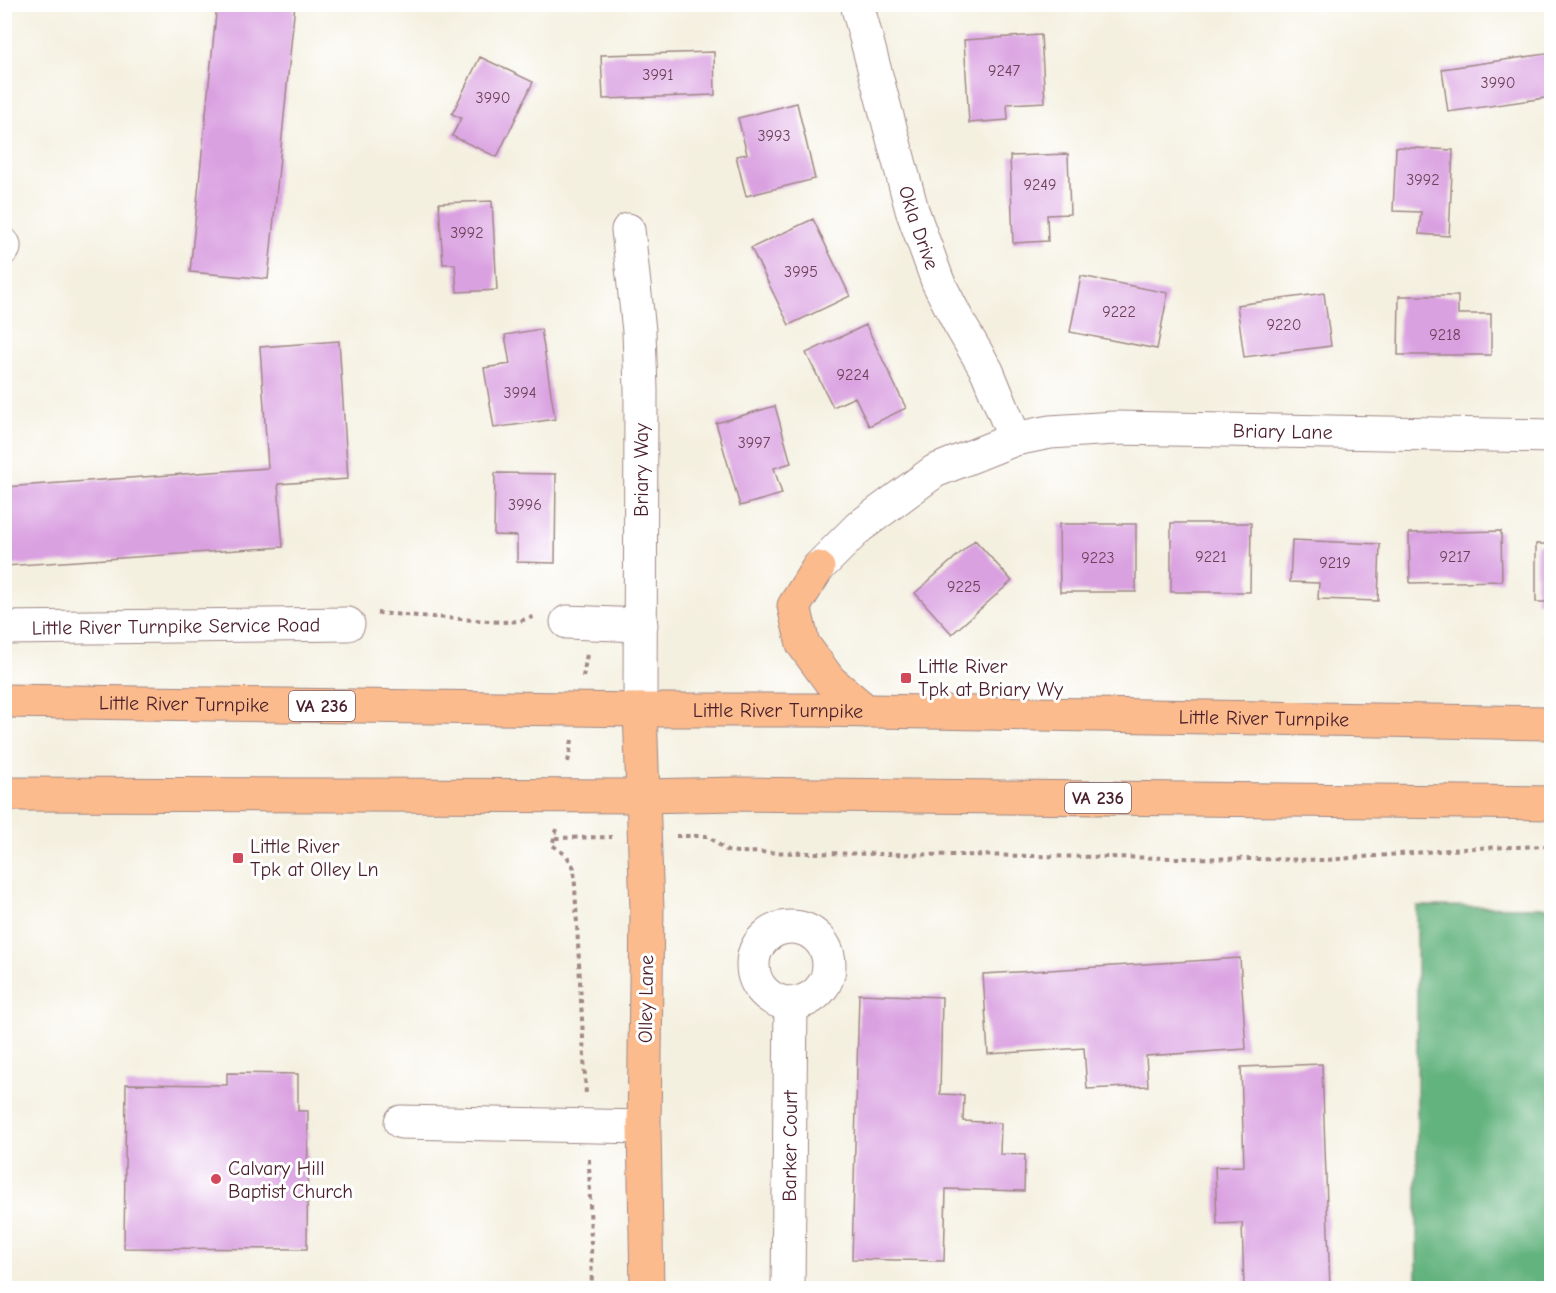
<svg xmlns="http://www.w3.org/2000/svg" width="1556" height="1293" font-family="'Comic Neue',sans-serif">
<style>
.forest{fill:#63b37e;stroke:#566954;stroke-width:1.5}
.building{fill:#daa1e1}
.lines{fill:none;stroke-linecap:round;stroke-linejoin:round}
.minor-casing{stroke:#9f8886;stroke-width:35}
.major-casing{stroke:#9f8886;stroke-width:35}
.path{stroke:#9f8886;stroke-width:4;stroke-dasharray:4.5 4.5;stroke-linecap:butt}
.minor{stroke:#fff;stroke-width:33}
.major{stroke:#fbbb8d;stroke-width:33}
.poi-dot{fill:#d1495b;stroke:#fff;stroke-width:2}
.labels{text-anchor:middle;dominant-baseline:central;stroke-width:6;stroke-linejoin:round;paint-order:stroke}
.number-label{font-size:16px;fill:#6e4058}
.shield{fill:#fff;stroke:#80626b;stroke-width:1.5}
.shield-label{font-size:18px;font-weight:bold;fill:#4a1f2b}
.street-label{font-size:20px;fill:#4a1f2b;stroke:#fff}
.poi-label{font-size:20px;fill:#4a1f2b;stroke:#fff;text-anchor:start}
</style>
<rect width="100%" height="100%" fill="#fff"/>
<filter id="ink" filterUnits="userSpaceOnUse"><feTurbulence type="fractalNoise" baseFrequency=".0167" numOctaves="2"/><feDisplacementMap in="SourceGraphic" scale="12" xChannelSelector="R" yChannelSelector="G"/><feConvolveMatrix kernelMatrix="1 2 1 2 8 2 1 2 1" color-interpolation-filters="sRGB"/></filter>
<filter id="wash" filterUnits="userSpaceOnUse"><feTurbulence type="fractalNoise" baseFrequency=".008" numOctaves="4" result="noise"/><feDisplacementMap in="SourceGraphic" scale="24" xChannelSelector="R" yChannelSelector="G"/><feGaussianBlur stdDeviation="1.35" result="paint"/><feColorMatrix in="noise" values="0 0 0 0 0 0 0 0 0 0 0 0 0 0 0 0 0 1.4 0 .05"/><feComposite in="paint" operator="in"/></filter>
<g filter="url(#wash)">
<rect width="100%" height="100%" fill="#f4f0e0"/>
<path class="forest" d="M1417,906L1551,907V1288H1417Z"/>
<g id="blocks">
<path class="building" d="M217,4H295L268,279L190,272Z
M1041,35L1045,102L1007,104L1008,120L969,123L964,40Z
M714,52L715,95L603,99L601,55Z
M1552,53V97L1448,112L1442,69Z
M480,57L533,82L497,157L452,136L461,118L452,114Z
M797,103L815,179L746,196L736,156L747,154L738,118Z
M1396,147L1453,150L1449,236L1419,234L1421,212L1393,211Z
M1068,154L1070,214L1047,215L1048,241L1013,243L1010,156Z
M492,201L497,290L457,292L455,264H443L439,203Z
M813,219L850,296L789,325L751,248Z
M1081,276L1168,293L1157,349L1070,332Z
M1324,293L1331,346L1244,357L1237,305Z
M1399,296H1458V314H1491V355H1398Z
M866,325L906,408L869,426L855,397L833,407L806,353Z
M541,329L555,419L494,428L484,368L510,364L505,335Z
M339,341L348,479L278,484L283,547L5,566V487L268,468L260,347Z
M775,406L791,463L774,468L782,494L740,506L716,423Z
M495,473L556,474L555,563L517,562V536L494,535Z
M1171,523H1251L1250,592H1171Z
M1059,524H1136V592H1060Z
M1501,531L1502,581L1410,583L1409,533Z
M975,540L1012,581L952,634L915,593Z
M1292,540L1380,544L1378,601L1318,599L1319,583L1290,582Z
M1536,544H1552V602H1536Z
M1240,958L1246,1049L1146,1056L1148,1086L1087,1089L1084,1048L988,1054L983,974Z
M859,994L942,997L940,1094L964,1095L963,1121L1001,1123L1000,1154L1025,1155L1024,1191L946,1189L944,1261L852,1259Z
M1322,1064L1330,1288H1244L1242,1223L1217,1224L1215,1167L1244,1166L1241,1067Z
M227,1073L298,1074V1111H308L307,1249L124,1248L126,1084L227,1085Z"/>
</g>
</g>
<g filter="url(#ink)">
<use href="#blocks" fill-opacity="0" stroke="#9f8886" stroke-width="1.5"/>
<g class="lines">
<defs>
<g id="minor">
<path id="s1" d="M857,4L912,210L938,282L959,323L987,371L1015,439"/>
<path d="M628,230L639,331L641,390L640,710"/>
<path d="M4,245V248"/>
<path id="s2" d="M818,568L859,527L935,471L1015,439L1050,432L1115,428L1552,436"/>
<path d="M567,622L641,625"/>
<path id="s3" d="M4,628L348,624"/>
<circle cx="791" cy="965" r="38"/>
<path d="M401,1122L644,1127"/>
<path id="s4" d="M788,1288L791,1003"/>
</g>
<g id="major">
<path d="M818,568L794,606L803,644L830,681L866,711"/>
<path id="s5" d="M4,701L640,710H816L1552,723"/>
<path d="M640,710L647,910L644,1127L647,1288"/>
<path d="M4,794L644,796L737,794L1552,803"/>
</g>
</defs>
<use href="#minor" class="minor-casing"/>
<use href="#major" class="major-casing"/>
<path class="path" d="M377,613L502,622L520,621L536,616
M583,677L587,654
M568,762L572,740
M557,829L552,845L567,856L574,868L586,1095
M676,836H708L727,851L738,852L1326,860L1475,848L1552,846
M555,838L612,837
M589,1159L592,1288"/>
<use href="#minor" class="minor"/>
<use href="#major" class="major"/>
</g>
</g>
<g class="poi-dot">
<rect x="900" y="672" width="12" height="12" rx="3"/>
<rect x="232" y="852" width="12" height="12" rx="3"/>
<circle cx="216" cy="1179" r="6"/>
</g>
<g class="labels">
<g class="number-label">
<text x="1004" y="71">9247</text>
<text x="658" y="75">3991</text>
<text x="1498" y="83">3990</text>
<text x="493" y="98">3990</text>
<text x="774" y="136">3993</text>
<text x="1423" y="180">3992</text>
<text x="1040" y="185">9249</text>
<text x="467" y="233">3992</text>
<text x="801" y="272">3995</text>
<text x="1119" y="312">9222</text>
<text x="1284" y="325">9220</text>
<text x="1445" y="335">9218</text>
<text x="853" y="375">9224</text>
<text x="520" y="393">3994</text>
<text x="754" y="443">3997</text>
<text x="525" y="505">3996</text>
<text x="1211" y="557">9221</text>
<text x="1455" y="557">9217</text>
<text x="1098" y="558">9223</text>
<text x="1335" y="563">9219</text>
<text x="964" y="587">9225</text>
</g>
<g class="shield">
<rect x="289" y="691" width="66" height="30" rx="4.5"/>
<rect x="1065" y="783" width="66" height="30" rx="4.5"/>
</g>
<g class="shield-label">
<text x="322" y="706">VA 236</text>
<text x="1098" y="798">VA 236</text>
</g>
<g class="street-label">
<text stroke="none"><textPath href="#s1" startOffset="232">Okla Drive</textPath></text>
<text stroke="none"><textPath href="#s2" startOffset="507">Briary Lane</textPath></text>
<text transform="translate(641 470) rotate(-90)">Briary Way</text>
<text stroke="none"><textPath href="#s3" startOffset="172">Little River Turnpike Service Road</textPath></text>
<text stroke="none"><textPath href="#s5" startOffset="180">Little River Turnpike</textPath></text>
<text stroke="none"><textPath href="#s5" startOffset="774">Little River Turnpike</textPath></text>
<text stroke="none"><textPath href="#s5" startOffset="1260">Little River Turnpike</textPath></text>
<text transform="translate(646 999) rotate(-89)">Olley Lane</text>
<text stroke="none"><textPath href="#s4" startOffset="142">Barker Court</textPath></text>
</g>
<g class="poi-label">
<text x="918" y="666">Little River<tspan x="918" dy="23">Tpk at Briary Wy</tspan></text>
<text x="250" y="846">Little River<tspan x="250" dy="23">Tpk at Olley Ln</tspan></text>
<text x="228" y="1168">Calvary Hill<tspan x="228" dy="23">Baptist Church</tspan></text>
</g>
</g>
<rect width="1556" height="1293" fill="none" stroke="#fff" stroke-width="24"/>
</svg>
